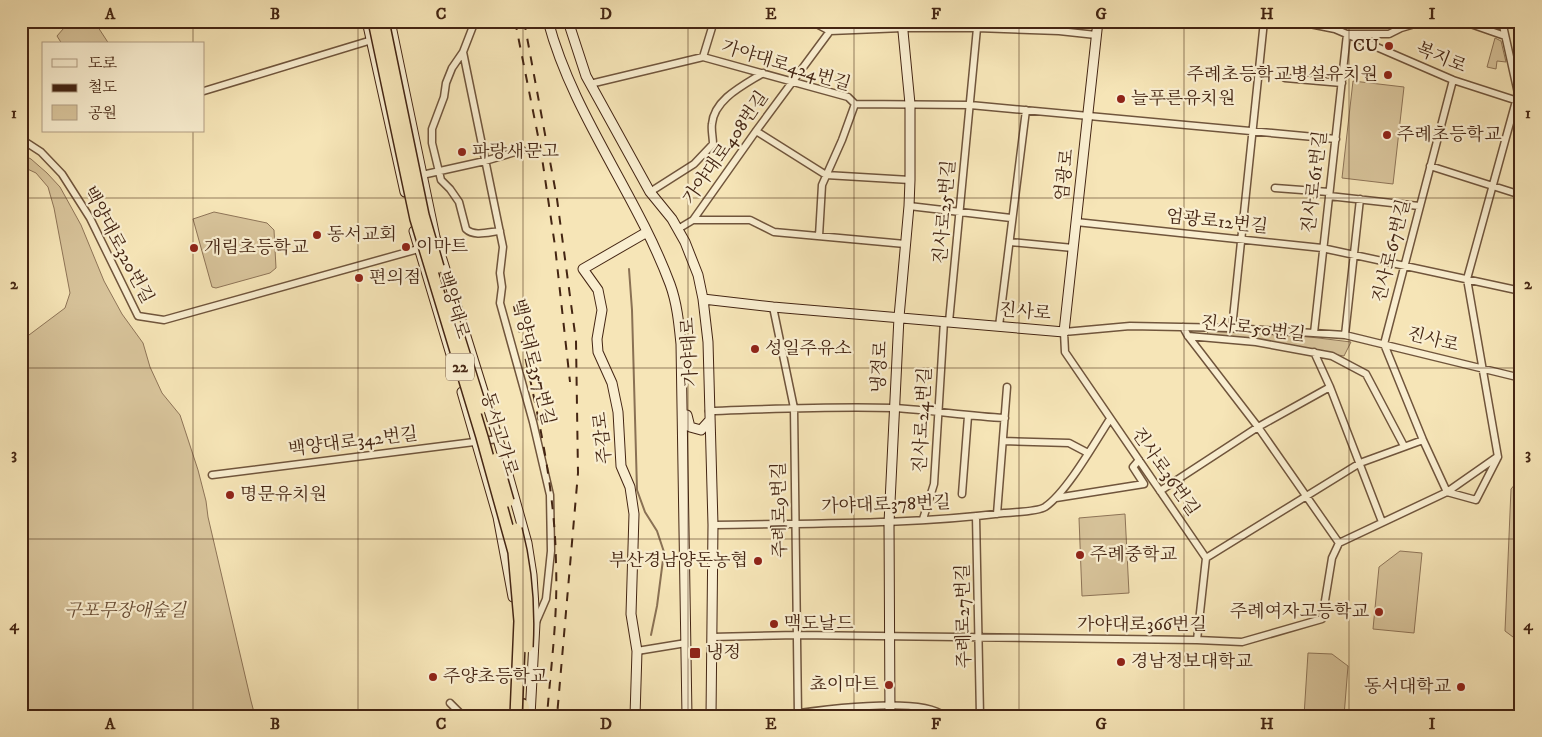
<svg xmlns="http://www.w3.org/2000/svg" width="1542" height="737" font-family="'IM FELL DW Pica','Noto Serif KR',serif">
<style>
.green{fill:#d8c49b;stroke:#8e7457}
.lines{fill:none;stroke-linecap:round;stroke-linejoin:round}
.stream{stroke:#8a7154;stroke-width:2}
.street-casing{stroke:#70553c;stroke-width:9}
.secondary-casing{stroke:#442513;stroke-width:11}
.highway-casing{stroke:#442513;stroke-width:14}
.street{stroke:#f9eed0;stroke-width:6}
.secondary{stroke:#f9eed0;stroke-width:9}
.highway{stroke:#f6e5b7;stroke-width:11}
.rail{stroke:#442513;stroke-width:2;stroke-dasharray:9 9;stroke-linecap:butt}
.highway-bridge-casing{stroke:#442513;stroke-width:14;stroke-linecap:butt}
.highway-bridge{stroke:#f6e5b7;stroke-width:11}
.grid{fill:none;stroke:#442513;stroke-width:1;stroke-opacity:0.55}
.poi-dot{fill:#8f2418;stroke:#f9eed0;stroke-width:2}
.labels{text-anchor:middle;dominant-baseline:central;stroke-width:4.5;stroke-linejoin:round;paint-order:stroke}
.shield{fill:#f9eed0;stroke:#7a614c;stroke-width:1}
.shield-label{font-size:16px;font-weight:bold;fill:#442513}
.poi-label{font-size:18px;fill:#442513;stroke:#f9eed0;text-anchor:start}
.street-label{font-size:18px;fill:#442513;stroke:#f9eed0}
.park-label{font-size:18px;font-style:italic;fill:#694d35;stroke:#f9eed0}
.neatline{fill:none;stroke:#442513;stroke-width:2}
.grid-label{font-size:16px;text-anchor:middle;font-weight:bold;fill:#442513}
</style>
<rect width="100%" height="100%" fill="#f6e5b7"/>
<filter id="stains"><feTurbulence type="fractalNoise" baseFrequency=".004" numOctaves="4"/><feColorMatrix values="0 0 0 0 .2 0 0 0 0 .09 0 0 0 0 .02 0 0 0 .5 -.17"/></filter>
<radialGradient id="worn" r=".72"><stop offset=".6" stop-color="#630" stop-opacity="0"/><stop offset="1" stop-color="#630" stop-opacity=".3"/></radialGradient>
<path class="green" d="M70,21H94L109,44H62L57,36Z
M1495,38L1501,41L1506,62L1497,61L1496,69L1487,67Z
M1353,81L1404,87L1393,184L1342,178Z
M21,154L31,159L47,173L60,187L81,225L104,281L122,314L143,343L150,367L162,393L180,415L198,470L206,501L208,517L251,701L255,716H21V341L65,308L70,293L54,208L48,187L36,173L21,166Z
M214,212L267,223L274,230L276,268L270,273L216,288L212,287L193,219Z
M1208,331L1310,337L1351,342L1344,356L1257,341L1207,335Z
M1521,477V643L1505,631L1511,489Z
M1125,514L1129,593L1082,596L1079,518Z
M1400,551L1422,553L1414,633L1373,629L1379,567Z
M1308,653L1332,654L1348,666L1344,716H1304Z"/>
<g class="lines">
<path class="stream" d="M629,269L632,310L637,490L645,512L657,531L664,552L657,606L651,635"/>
<defs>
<path id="street" d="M475,21L463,52L503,247L500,273L502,287L500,303L533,422L550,495L551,551L546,599L536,622
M811,21L830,31L903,28H977L1059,31L1096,35
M1295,21L1335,29L1453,80L1521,102
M1462,21L1505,36
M1502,21L1520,102
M463,52L452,68L446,83L444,97L432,129V143L441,180L450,189L459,202L466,229C474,237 489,232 500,231
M703,57L714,21
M1285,78L1342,83
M1453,80L1384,344L1423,440L1447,492L1497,457
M590,84L703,57L848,97L855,104L970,105L1336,139
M204,91L375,39
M756,131L826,175L910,180
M21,139L41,152L62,174L90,218L138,316L164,320L422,248
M1430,166L1521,195
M422,175L485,161L522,150
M1275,188L1329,192
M650,192L694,164L713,144C713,137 711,130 712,124C714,99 744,85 763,73
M1329,196L1419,206
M909,206L1011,218
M693,220H750L774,232L905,244
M1076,222L1322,248L1521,291
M678,229L693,220L756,131L830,31
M819,236L822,185L842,140L855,104
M1010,242L1073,248
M773,307L794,408L798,716
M949,322L977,28
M999,326L1026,110
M1183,327L1188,336L1258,427L1339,543
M1232,328L1264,21
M1314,333L1347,34H1389L1401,28L1425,21
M1345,335L1360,199
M1188,336L1256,342L1332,356L1366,374L1404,446
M1314,352L1330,387L1382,522
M709,411C771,409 832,406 894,408C931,410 967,416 1005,418
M1003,441L1069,443L1088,453
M1498,457L1467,279L1516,101
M212,475L498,439
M1160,491L1258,427L1330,387
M962,494L968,416
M1056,498L1144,484L1133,467L1139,460
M997,514L1007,387
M976,516L980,716
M923,519L934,484L944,321
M713,525C810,523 908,525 1004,513C1014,512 1037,512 1045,507C1067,492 1095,442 1110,419
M1206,558L1360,463L1423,440
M712,637L797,635L1197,640L1242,642L1322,619L1332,558L1339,543L1447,492L1476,500L1498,457
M1197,640L1206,558L1065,352L1064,332L1130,326L1232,328L1345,335L1521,378
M637,651L686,643
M450,703L459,712V716
M780,716C813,711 919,695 944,716"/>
<path id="secondary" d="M367,21L405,192
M390,21L435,237L498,439L527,543L532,575L535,623L530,716
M548,21C573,115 636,193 670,284C677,303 679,324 681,344L687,716
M568,21L586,76L650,192L672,219L685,242L698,275L703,299L708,342L713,525L711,716
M414,231L452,358
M703,299L773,307L1064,332L1098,21
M462,392L498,517L513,597
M687,415L690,427L701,430L710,420
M635,716L637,651L631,614L634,514L630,487L621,466L618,412L612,383L598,352L597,339L602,310L598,290L583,269L647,232
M890,716L889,523L899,317L909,206L910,180V104L902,21"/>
<path id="highway" d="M523,705L525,716"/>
</defs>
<use href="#street" class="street-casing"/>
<use href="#secondary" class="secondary-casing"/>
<use href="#highway" class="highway-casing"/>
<use href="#street" class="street"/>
<use href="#secondary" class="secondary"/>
<use href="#highway" class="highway"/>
<path class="rail" d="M515,21L541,151L555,246L570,382
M524,21L557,199L576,341L578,473L557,716
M514,306C532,391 555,477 556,564C558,615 551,665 547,716"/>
<defs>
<path id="highway-bridge" d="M374,21L416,219L482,437L514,552L520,621L516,716
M383,21L423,215L438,267
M449,306L481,408
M496,459L508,501
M516,529C526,567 529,607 527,647"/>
</defs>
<use href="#highway-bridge" class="highway-bridge-casing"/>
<use href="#highway-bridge" class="highway-bridge"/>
</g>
<path class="grid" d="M193,21V44M358,21V716M523,21V716M688,21V716M854,21V716M1019,21V716M1184,21V716M1349,21V716M193,131V716M21,198H1521M21,368H1521M21,539H1521"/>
<g class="poi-dot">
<circle cx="1389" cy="46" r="5"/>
<circle cx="1388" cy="75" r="5"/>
<circle cx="1121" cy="99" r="5"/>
<circle cx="1387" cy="135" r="5"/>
<circle cx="462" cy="152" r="5"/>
<circle cx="317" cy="235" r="5"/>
<circle cx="406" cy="247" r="5"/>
<circle cx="194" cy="248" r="5"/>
<circle cx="359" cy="278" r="5"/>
<circle cx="755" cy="349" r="5"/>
<circle cx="230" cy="495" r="5"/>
<circle cx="1080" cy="555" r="5"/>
<circle cx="758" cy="561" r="5"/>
<circle cx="1379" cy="612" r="5"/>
<circle cx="774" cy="624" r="5"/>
<rect x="689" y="647" width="12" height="12" rx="2.5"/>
<circle cx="1121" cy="662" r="5"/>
<circle cx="433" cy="677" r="5"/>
<circle cx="889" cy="685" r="5"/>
<circle cx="1461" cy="687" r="5"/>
</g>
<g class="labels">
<rect class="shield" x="446" y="353.5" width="28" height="27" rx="4"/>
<g class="shield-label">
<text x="460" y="367">22</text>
</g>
<g class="poi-label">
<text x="1379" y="46" text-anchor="end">CU</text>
<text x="1378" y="75" text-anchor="end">주례초등학교병설유치원</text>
<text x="1131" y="99">늘푸른유치원</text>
<text x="1397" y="135">주례초등학교</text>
<text x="472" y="152">파랑새문고</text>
<text x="327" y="235">동서교회</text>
<text x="416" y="247">이마트</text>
<text x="204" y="248">개림초등학교</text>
<text x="369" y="278">편의점</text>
<text x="765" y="349">성일주유소</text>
<text x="240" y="495">명문유치원</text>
<text x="1090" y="555">주례중학교</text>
<text x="748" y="561" text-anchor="end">부산경남양돈농협</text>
<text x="1369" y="612" text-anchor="end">주례여자고등학교</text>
<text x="784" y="624">맥도날드</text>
<text x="706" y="653">냉정</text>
<text x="1131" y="662">경남정보대학교</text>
<text x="443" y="677">주양초등학교</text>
<text x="879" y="685" text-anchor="end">쵸이마트</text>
<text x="1451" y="687" text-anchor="end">동서대학교</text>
</g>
<g class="street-label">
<text transform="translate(1441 58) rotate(22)">복지로</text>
<text transform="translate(786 66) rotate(17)">가야대로424번길</text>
<text transform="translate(726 148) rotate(-55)">가야대로408번길</text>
<text transform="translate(1065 175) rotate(-84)">엄광로</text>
<text transform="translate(1315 182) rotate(-83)">진사로61번길</text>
<text transform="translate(945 212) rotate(-85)">진사로25번길</text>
<text transform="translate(1217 222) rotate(6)">엄광로12번길</text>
<text transform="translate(118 245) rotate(62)">백양대로320번길</text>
<text transform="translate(1392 251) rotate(-76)">진사로67번길</text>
<text transform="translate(453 305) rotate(73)">백양대로</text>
<text transform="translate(1025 312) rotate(5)">진사로</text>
<text transform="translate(1253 329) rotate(7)">진사로50번길</text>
<text transform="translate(1433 340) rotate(14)">진사로</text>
<text transform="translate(690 352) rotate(-93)">가야대로</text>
<text transform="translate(533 362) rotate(76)">백양대로357번길</text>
<text transform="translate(880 367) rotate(-87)">냉정로</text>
<text transform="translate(923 420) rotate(-87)">진사로24번길</text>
<text transform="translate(499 434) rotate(73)">동서고가로</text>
<text transform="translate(603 438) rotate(-96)">주감로</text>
<text transform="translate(353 442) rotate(-7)">백양대로342번길</text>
<text transform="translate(1165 472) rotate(55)">진사로36번길</text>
<text transform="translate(886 505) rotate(-2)">가야대로378번길</text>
<text transform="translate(780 510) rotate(-91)">주례로9번길</text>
<text transform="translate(964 616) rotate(-91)">주례로27번길</text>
<text x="1142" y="625">가야대로366번길</text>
</g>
<g class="park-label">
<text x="125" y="611">구포무장애숲길</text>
</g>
</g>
<rect width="1542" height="737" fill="none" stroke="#f6e5b7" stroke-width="55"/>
<rect x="42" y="42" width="162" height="90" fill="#f9eed0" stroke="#b19e84"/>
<rect x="52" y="59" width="25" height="8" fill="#f9eed0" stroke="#b19e84"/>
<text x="88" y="68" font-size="15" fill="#442513">도로</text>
<rect x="52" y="84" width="25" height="8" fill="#442513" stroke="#b19e84"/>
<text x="88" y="92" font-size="15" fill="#442513">철도</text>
<rect x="52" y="105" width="25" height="15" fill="#d8c49b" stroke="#b19e84"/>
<text x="88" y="118" font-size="15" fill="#442513">공원</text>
<rect x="28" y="28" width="1486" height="682" class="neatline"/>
<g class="grid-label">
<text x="110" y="19">A</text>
<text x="275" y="19">B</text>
<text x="441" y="19">C</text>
<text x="606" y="19">D</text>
<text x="771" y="19">E</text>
<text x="936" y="19">F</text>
<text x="1101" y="19">G</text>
<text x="1267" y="19">H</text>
<text x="1432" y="19">I</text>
<text x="14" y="118">1</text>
<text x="1528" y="118">1</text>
<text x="14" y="289">2</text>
<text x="1528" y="289">2</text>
<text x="14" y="459">3</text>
<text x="1528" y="459">3</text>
<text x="14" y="630">4</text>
<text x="1528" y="630">4</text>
<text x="110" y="729">A</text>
<text x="275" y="729">B</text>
<text x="441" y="729">C</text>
<text x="606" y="729">D</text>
<text x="771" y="729">E</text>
<text x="936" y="729">F</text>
<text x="1101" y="729">G</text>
<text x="1267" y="729">H</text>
<text x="1432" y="729">I</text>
</g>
<rect width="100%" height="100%" filter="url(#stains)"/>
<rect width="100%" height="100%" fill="url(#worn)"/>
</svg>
